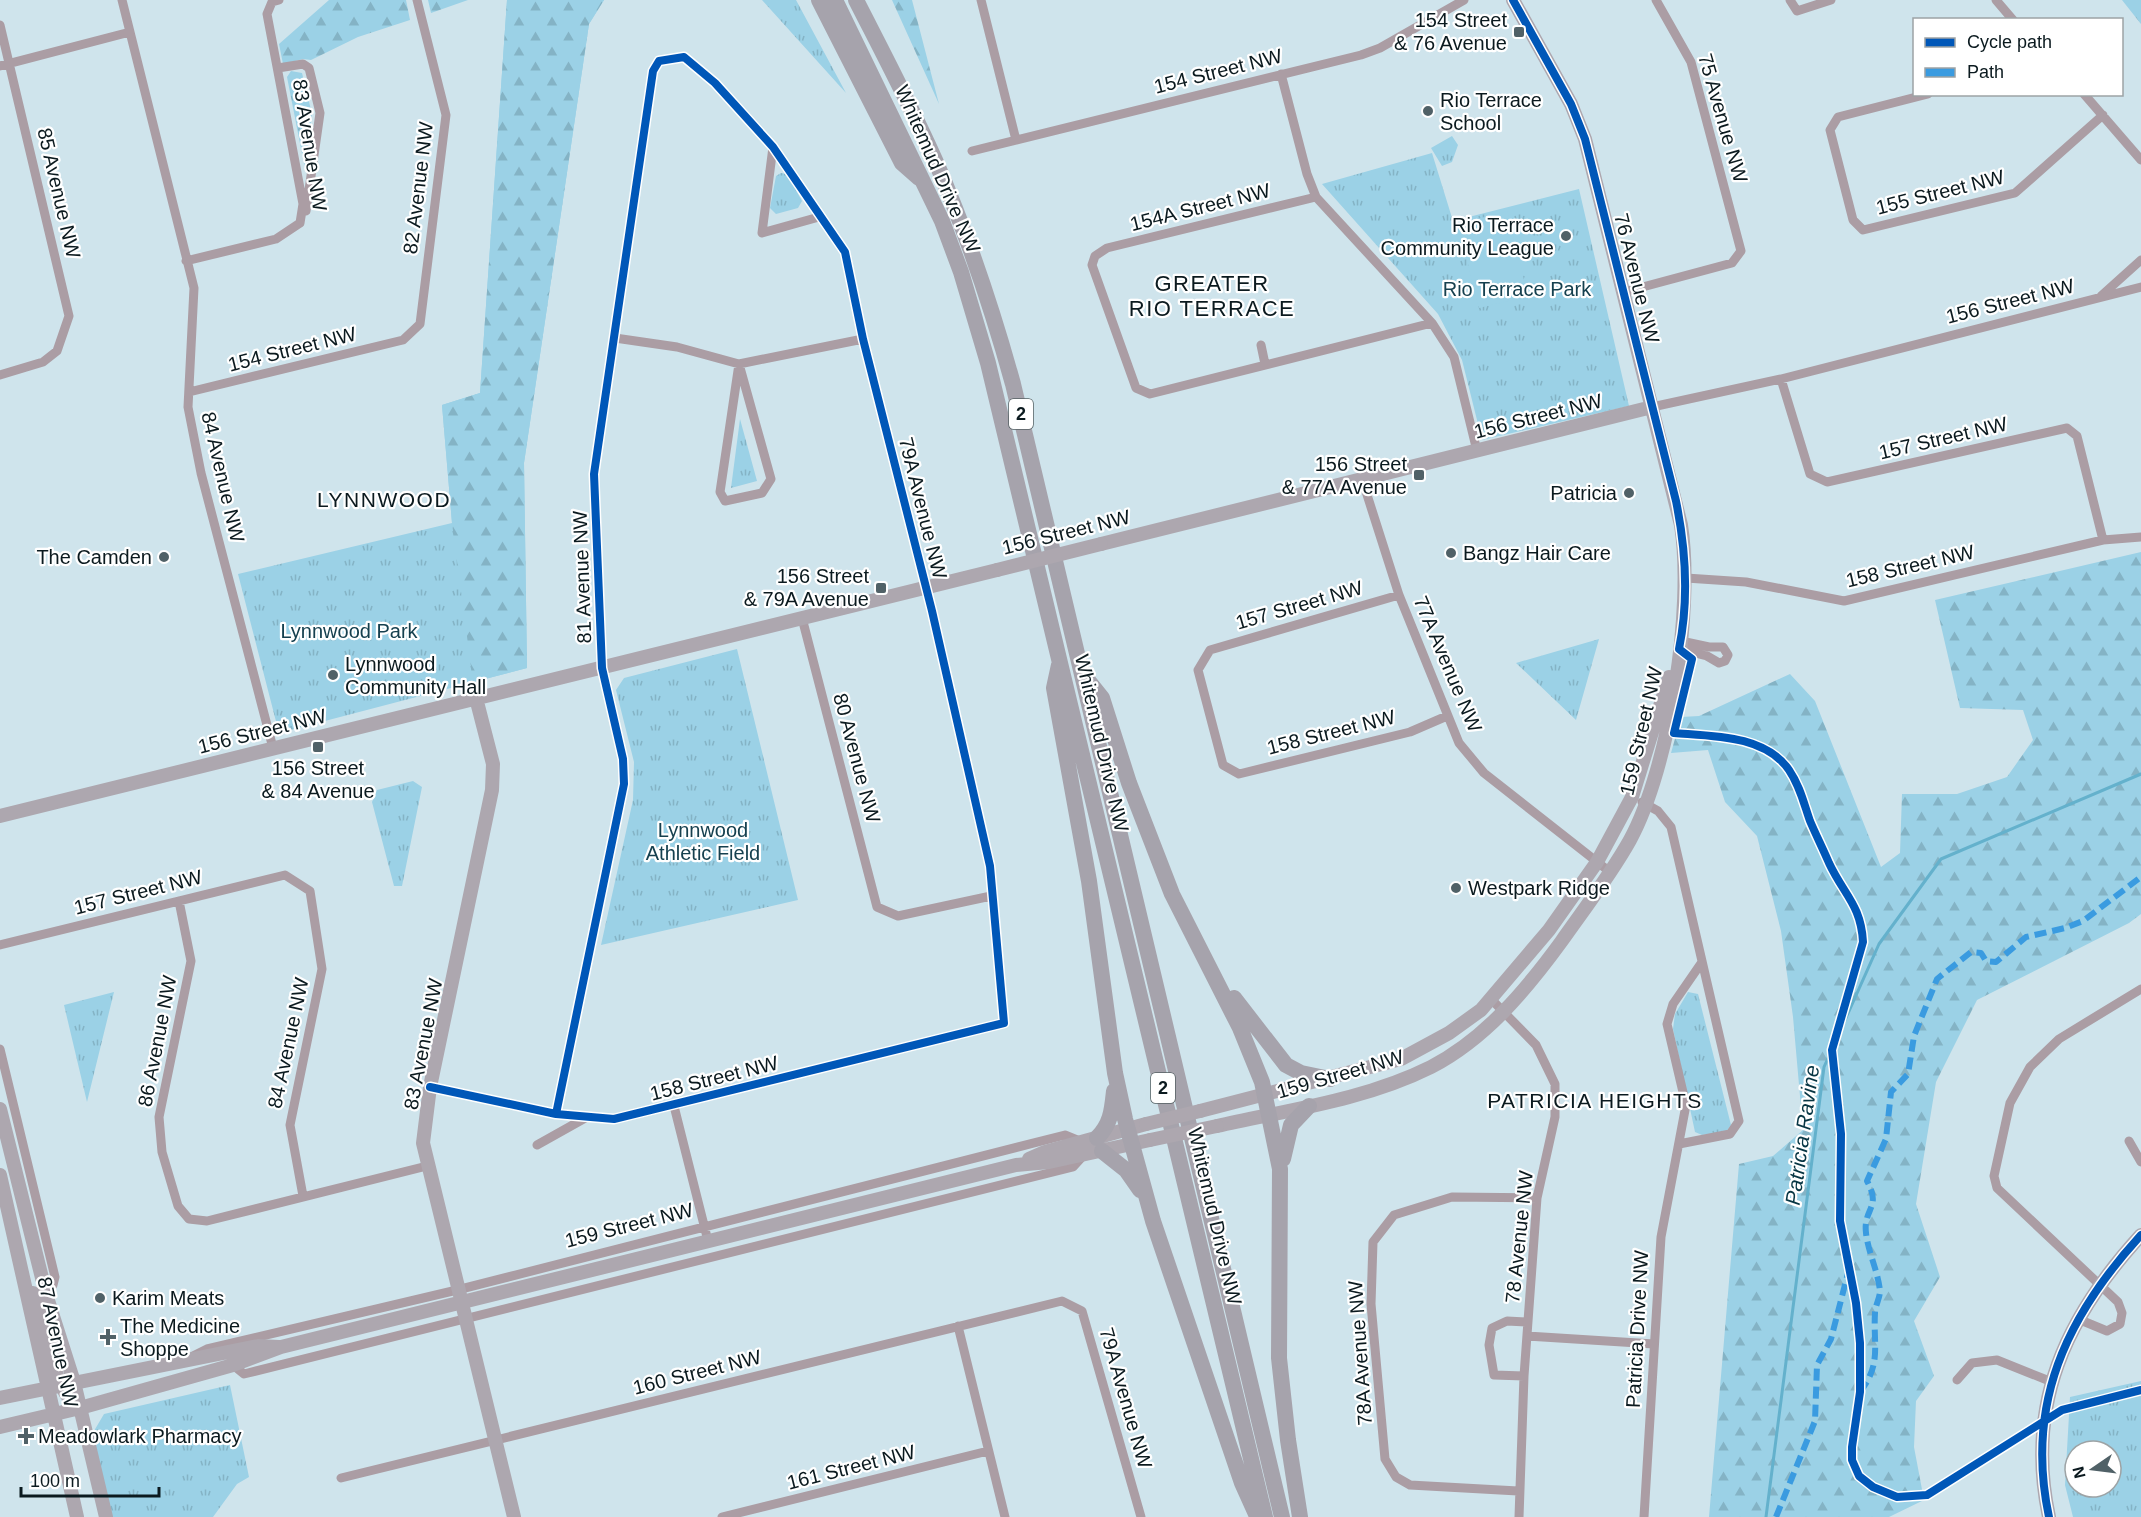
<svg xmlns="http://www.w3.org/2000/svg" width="2141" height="1517" font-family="Helvetica,sans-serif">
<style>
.grass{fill:url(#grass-tufts);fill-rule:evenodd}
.forest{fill:url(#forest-firs)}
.pitch{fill:#9bd1e6}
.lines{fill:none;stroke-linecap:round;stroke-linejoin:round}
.stream{stroke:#64b1cc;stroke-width:3}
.street{stroke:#ab9da4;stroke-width:9}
.secondary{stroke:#ada7af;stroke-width:14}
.highway{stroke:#a6a3ac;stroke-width:16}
.secondary-bridge{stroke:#ada7af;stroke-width:14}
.quiet{stroke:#3a9be0;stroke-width:6;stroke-dasharray:12 6;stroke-linecap:butt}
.cycleway-casing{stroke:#fff;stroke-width:11}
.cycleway{stroke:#0057b8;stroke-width:8}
.poi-dot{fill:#506167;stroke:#fff;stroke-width:2}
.labels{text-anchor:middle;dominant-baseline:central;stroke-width:4.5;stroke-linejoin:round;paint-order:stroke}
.shield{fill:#fff;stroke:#545f62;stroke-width:1.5}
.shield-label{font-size:18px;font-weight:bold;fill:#0b1a1f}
.poi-label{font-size:20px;fill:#0b1a1f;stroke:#fff;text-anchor:start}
.street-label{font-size:20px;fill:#0b1a1f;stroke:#fff}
.park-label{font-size:20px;fill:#15404f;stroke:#fff}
.neighbourhood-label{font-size:21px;letter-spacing:1.5px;fill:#0b1a1f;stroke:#fff}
.water-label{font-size:21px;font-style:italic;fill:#073644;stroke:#fff}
.quarter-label{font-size:22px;letter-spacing:1.5px;fill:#0b1a1f;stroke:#fff}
</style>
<defs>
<pattern id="grass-tufts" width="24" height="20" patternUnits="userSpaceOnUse" patternTransform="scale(1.5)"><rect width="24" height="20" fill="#9bd1e6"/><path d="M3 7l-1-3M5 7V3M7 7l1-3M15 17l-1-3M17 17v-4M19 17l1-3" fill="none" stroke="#84b3c5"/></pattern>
<pattern id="forest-firs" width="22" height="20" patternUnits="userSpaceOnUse" patternTransform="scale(1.5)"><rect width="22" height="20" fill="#9bd1e6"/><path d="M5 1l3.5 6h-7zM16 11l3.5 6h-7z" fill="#84b3c5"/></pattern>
</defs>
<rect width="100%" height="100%" fill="#cfe4ec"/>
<path class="grass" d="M507,0H604L589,24L524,463L527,668L279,733L238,574L452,523L442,405L480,393Z
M762,0H796L846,93Z
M291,71L302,73L312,114L305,169L287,77Z
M1452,136L1458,145L1452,162L1442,166L1431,148Z
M1432,153L1453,221L1579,189L1629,406L1482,440L1462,360L1438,314L1322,184Z
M781,173L787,174L802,201L798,208L776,214L770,208L776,176Z
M740,419L757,481L731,488Z
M1599,639L1576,720L1516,663Z
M737,649L798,900L601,945L633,800L634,762L616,690L624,678Z
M413,781L422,787L402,886H394L372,802L377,790Z
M114,992L87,1102L64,1005Z
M1688,992L1698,994L1731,1125L1726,1132L1702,1135L1695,1132L1673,1029L1675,1014Z
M2141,1381V1517H2073L2065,1485L2070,1397ZM2075,1451H2111V1487H2075Z
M230,1385L249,1477L237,1484L213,1517H111L91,1436L104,1414Z"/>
<path class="forest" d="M329,0H406L410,20L358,37L311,60L303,59L283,64L279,44Z
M428,0H468L431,13Z
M507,0H604L589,24L524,463L527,668L473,682L452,523L442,405L480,393Z
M892,0H912L939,104Z
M2122,0H2141V24Z
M2141,552V914L2129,923L1977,1000L1936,1082L1916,1204L1940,1277L1914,1321L1934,1376L1916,1401L1914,1447L1924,1500L1889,1517H1709L1739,1164L1773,1156L1803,1130L1793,1017L1781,931L1757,836L1725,802L1708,750L1671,753L1681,717L1699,716L1790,674L1815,701L1881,867L1900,853L1902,794H1957L2007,777L2033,740L2023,710L1960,708L1935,600Z"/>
<path class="pitch" d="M1507,211L1528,296L1479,308L1458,224Z"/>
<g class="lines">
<path class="stream" d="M1766,1517L1824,1067L1879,944L1941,859L2141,774"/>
<path class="street" d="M122,0L194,288L188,407L201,473L273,748
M279,0L272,2L267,14L303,204L300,223
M981,0L1016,140
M1790,0L1797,11L1831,0
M1996,0L2013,20
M0,25L69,316L57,351L43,362L0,375
M0,66L130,32
M278,68L303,64L309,68L320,113L306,211
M1281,74L1307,174L1316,197L1432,323L1454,357L1477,451
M1928,94L1838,117L1830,130L1853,220L1863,230L2015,193L2103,115
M2084,94L2141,160
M773,147L762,233L819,217
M972,151L1361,55L1380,48L1464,0
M1316,197L1107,248L1095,256L1092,265L1136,388L1150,394L1432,323
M186,261L276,239L300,223
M1624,292L1732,263L1741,251L1691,62L1656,0
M2101,296L2141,260
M615,338L677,347L739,364L863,339
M1261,345L1265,364
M739,364L771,479L762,493L725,501L720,492Z
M1781,379L1810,474L1827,482L2067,428L2077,436L2103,540
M189,392L403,340L420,324L446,115L417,0
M1652,407L1781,379L2141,287
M1362,479L1399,595L1459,743L1484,773L1610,872
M1686,578L1746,582L1844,601L2103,540L2141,537
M1399,595L1210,650L1198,670L1223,765L1239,774L1410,732L1447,716
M802,618L877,907L898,916L991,896
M1679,649L1707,656L1719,663L1725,661L1728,655L1723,647H1709L1681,641
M1642,802L1658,811L1671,827L1739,1121L1730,1134L1679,1144
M179,901L191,961L159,1117L162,1152L178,1206L189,1219L207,1221L427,1166
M0,945L285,875L310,891L322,969L290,1125L303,1196
M1491,999L1536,1045L1555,1084V1117L1537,1198L1524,1376L1519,1517
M0,1049L55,1277L53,1285L46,1294
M430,1087L556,1114L614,1119L1004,1023L990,866L932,611L863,339L845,252L773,147L715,83L684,57L659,61L653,71L594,474L602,668L623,759L624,784L556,1114
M674,1106L708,1241
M2129,1141L2141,1162
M537,1145L587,1117
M2078,1319L2107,1331L2120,1324L2122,1313L2118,1302L1997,1188L1994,1176L2010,1103L2030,1067L2059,1039L2141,989
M958,1326L1005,1517
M1527,1336L1654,1344
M193,1356L207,1349L457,1290L1065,1135L1082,1142
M233,1365L244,1374L1073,1167L1083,1156
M1524,1376L1494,1375L1489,1345L1492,1328L1507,1321L1528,1322
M1957,1380L1972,1363L1997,1360L2052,1382
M341,1478L1062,1301L1082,1311L1141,1517
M1518,1491L1410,1485L1396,1477L1385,1459L1371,1304L1373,1242L1394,1215L1452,1197L1537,1198
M722,1517L988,1451
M1644,1517L1661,1237L1686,1105L1667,1024L1673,1004L1702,962"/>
<path class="secondary" d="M1101,544L1652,407
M476,698L493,764L492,790L430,1087L423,1143L514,1517
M0,816L997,570
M0,1109L46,1294L74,1382L106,1517
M1200,1111L1401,1059L1449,1033L1481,1010L1549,930L1597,862L1632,797L1669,677
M1217,1126C1288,1110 1365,1100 1431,1067C1485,1039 1526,990 1561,942C1584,909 1610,876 1630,840C1670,766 1694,608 1681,525L1585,139L1571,104L1513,0
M1029,1159L1045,1152L1146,1124
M0,1175L77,1517
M33,1293C46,1323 51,1392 80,1408
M0,1398L258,1346L279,1347
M0,1427L80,1408L233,1365L281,1347L1016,1165L1049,1162L1150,1140
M2049,1517C2025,1404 2066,1317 2141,1235"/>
<path class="highway" d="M819,0L902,163L919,178
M835,0L942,221L961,272L988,363L1265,1517
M856,0C883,53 911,106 935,160C967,233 992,308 1013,384L1282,1517
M1059,665L1054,688L1089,881L1115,1073L1125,1119L1153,1221L1242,1483L1256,1514
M1086,678L1102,698L1129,783L1172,894L1240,1028L1262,1082L1280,1169L1279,1358L1288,1440L1300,1517
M1234,998L1286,1065L1301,1073L1330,1079
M1097,1138C1111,1124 1112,1110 1114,1091
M1102,1151L1126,1170L1140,1190
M1283,1159L1291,1125L1309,1106"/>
<path class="secondary-bridge" d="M997,570L1101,544
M1146,1124L1200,1111
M1150,1140L1217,1126"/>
<path class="quiet" d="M1860,1392C1882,1364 1873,1345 1875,1313C1875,1306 1880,1298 1880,1291C1878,1271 1868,1252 1866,1233C1863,1208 1882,1208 1867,1181L1886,1139L1891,1092L1908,1074L1914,1036L1937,979L1971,952L1981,953L1986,961L1996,962L2026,937L2065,928L2083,921L2141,877
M1776,1517L1815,1421L1817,1365L1831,1339L1848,1273"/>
<defs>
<path id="cycleway" d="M1513,0L1571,104L1585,139L1676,501C1686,550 1689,600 1679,649L1692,659L1674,733C1712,736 1765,735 1789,770C1800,786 1804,804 1810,821C1816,835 1823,849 1829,863C1844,895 1861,905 1863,942L1832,1050L1841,1134L1840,1221L1856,1303L1860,1343V1392L1852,1447V1460L1859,1476L1873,1487L1897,1497L1927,1495L2062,1410L2141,1390
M430,1087L556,1114L614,1119L1004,1023L990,866L932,611L863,339L845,252L773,147L715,83L684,57L659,61L653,71L594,474L602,668L623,759L624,784L556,1114
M2049,1517C2025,1404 2066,1317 2141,1235"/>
</defs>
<use href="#cycleway" class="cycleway-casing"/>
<use href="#cycleway" class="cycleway"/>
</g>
<g class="poi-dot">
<rect x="1513" y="26" width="12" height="12" rx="3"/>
<circle cx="1428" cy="111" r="6"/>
<circle cx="1566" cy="236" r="6"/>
<rect x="1413" y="469" width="12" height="12" rx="3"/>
<circle cx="1629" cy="493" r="6"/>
<circle cx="1451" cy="553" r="6"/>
<circle cx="164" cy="557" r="6"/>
<rect x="875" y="582" width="12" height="12" rx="3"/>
<circle cx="333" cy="675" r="6"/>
<rect x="312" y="741" width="12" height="12" rx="3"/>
<circle cx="1456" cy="888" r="6"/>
<circle cx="100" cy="1298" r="6"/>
<path d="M105 1328h6v6h6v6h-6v6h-6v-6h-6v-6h6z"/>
<path d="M23 1427h6v6h6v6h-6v6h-6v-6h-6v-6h6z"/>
</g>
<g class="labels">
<g class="shield">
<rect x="1009" y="399" width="24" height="30" rx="4.5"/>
<rect x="1151" y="1073" width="24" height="30" rx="4.5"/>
</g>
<g class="shield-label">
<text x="1021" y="414">2</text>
<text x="1163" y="1088">2</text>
</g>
<g class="poi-label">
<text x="1507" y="20" text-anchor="end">154 Street<tspan x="1507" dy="23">&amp; 76 Avenue</tspan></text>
<text x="1440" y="100">Rio Terrace<tspan x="1440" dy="23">School</tspan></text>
<text x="1554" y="225" text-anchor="end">Rio Terrace<tspan x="1554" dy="23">Community League</tspan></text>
<text x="1407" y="464" text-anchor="end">156 Street<tspan x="1407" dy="23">&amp; 77A Avenue</tspan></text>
<text x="1617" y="493" text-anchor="end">Patricia</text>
<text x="1463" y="553">Bangz Hair Care</text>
<text x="152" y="557" text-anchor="end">The Camden</text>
<text x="869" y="576" text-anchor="end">156 Street<tspan x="869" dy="23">&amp; 79A Avenue</tspan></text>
<text x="345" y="664">Lynnwood<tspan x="345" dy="23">Community Hall</tspan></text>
<text x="318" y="768" text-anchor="middle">156 Street<tspan x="318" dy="23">&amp; 84 Avenue</tspan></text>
<text x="1468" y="888">Westpark Ridge</text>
<text x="112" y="1298">Karim Meats</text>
<text x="120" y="1326">The Medicine<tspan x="120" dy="23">Shoppe</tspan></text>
<text x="38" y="1436">Meadowlark Pharmacy</text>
</g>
<g class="street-label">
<text transform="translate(1218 71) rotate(-14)">154 Street NW</text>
<text transform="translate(1723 118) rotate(74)">75 Avenue NW</text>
<text transform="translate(310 145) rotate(81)">83 Avenue NW</text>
<text transform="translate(938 169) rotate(66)">Whitemud Drive NW</text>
<text transform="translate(418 188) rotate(-83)">82 Avenue NW</text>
<text transform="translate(1940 192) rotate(-14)">155 Street NW</text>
<text transform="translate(59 193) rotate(77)">85 Avenue NW</text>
<text transform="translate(1200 207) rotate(-14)">154A Street NW</text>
<text transform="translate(1637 278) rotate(76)">76 Avenue NW</text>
<text transform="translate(2010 301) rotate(-14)">156 Street NW</text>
<text transform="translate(292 349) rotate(-14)">154 Street NW</text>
<text transform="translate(1538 416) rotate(-14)">156 Street NW</text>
<text transform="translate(1943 438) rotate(-13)">157 Street NW</text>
<text transform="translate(223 477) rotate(77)">84 Avenue NW</text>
<text transform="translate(923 508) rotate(76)">79A Avenue NW</text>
<text transform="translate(1066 532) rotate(-14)">156 Street NW</text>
<text transform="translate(1910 566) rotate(-13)">158 Street NW</text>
<text transform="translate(582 577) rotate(-92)">81 Avenue NW</text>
<text transform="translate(1299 605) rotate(-16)">157 Street NW</text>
<text transform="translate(1448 664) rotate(67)">77A Avenue NW</text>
<text transform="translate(262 731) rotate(-14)">156 Street NW</text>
<text transform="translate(1641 731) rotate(-77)">159 Street NW</text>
<text transform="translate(1331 732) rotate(-14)">158 Street NW</text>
<text transform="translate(1102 743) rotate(77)">Whitemud Drive NW</text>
<text transform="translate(857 758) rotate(75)">80 Avenue NW</text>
<text transform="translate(138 892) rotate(-14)">157 Street NW</text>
<text transform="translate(157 1041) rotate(-79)">86 Avenue NW</text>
<text transform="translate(288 1043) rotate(-78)">84 Avenue NW</text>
<text transform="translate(423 1044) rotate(-79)">83 Avenue NW</text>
<text transform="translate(1340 1074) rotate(-16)">159 Street NW</text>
<text transform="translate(714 1078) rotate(-14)">158 Street NW</text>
<text transform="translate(1215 1216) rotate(77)">Whitemud Drive NW</text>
<text transform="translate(629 1225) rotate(-14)">159 Street NW</text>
<text transform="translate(1519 1237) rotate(-84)">78 Avenue NW</text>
<text transform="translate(1637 1329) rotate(-87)">Patricia Drive NW</text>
<text transform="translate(58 1342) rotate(78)">87 Avenue NW</text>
<text transform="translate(1360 1353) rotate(-94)">78A Avenue NW</text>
<text transform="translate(697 1372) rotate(-14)">160 Street NW</text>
<text transform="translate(1126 1398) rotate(74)">79A Avenue NW</text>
<text transform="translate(851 1467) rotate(-14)">161 Street NW</text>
</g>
<g class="park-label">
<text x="1517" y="289">Rio Terrace Park</text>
<text x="349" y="631">Lynnwood Park</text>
<text x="703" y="830">Lynnwood<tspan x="703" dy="23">Athletic Field</tspan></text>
</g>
<g class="neighbourhood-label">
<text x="384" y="499">LYNNWOOD</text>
<text x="1595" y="1100">PATRICIA HEIGHTS</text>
</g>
<g class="water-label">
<text transform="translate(1802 1135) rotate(-82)">Patricia Ravine</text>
</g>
<g class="quarter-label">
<text x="1212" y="283">GREATER<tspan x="1212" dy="25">RIO TERRACE</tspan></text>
</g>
</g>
<rect x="1913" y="18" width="210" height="78" fill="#ffffff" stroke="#9da3a5" stroke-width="1.5"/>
<rect x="1925" y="38" width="30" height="9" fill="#0057b8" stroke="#9da3a5" stroke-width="1.5"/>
<text x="1967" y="48" font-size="18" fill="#0b1a1f">Cycle path</text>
<rect x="1925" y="68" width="30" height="9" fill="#3a9be0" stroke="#9da3a5" stroke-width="1.5"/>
<text x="1967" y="78" font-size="18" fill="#0b1a1f">Path</text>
<g transform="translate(2093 1469) rotate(256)"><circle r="28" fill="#ffffff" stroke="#9da3a5" stroke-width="1.5"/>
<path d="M0-4.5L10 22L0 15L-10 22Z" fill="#506167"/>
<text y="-9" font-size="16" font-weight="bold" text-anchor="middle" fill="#0b1a1f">N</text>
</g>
<path d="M21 1487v9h138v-9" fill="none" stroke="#0b1a1f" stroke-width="3"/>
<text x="30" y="1487" font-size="18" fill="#0b1a1f" stroke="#ffffff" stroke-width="4.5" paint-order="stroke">100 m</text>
</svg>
